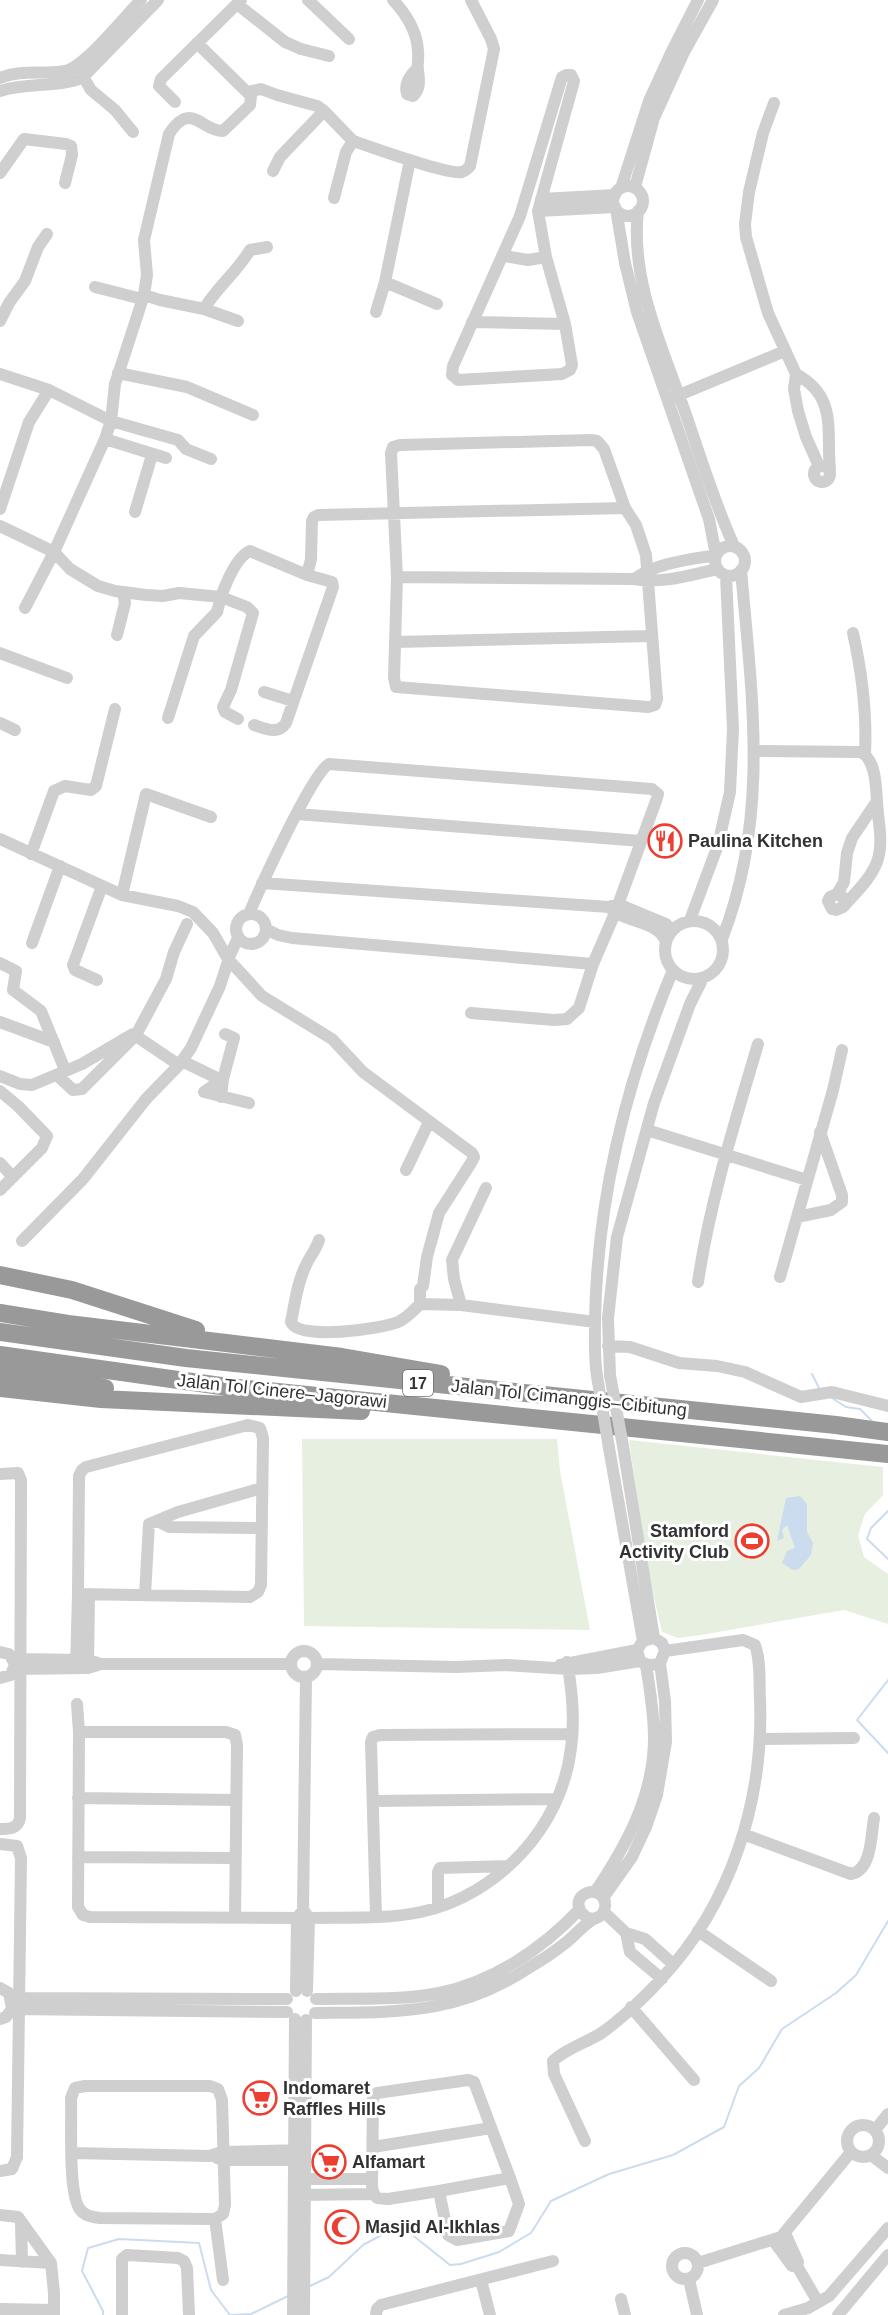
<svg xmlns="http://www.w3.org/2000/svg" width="888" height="2315" font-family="Arial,sans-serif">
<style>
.grass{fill:#e6efe0}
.water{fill:#ccdcef}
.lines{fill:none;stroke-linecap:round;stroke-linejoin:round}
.stream{stroke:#ccdcef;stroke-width:2}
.minor{stroke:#cfcfcf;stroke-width:12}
.highway{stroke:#999;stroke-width:18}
.minor-bridge{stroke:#cfcfcf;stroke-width:12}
.labels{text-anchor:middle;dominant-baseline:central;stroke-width:6;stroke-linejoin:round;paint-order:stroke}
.shield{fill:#fff;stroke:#707070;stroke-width:1.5}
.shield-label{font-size:16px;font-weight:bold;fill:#323232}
.poi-label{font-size:18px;font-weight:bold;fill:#323232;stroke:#fff;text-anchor:start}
.street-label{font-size:18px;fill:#323232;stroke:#fff}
</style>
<rect width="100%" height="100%" fill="#fff"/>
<path class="grass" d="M302,1439H557L560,1471L590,1630L304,1626Z
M629,1440L883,1467V1495L865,1514L858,1535L864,1557L888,1574V1624L844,1610L701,1635L678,1638L662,1632L648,1571Z"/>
<path class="water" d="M800,1496L807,1504V1532L813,1543L811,1555L799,1569L793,1570L782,1563L787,1551L795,1548L787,1525L782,1530L784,1538L777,1541L786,1498Z"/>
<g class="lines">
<path class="stream" d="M812,1374L820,1390
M832,1398L846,1407L860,1409L873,1422
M888,1511L871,1528L867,1539L888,1559
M888,1680L857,1720L888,1753
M310,2286L329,2277L363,2245L400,2225L450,2265L461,2264L499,2252L531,2233L551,2201L609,2174L673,2155L724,2127L739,2086L759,2068L782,2029L836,1993L856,1975L888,1921
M103,2315V2311L82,2271L88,2248L119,2239L199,2243L211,2290L230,2315L251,2314L288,2296"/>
<path class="minor" d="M308,0L349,39
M393,0C406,14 417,31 418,51C419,57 417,64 418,70C419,79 421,88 413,96L407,94C404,84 410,75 417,69
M237,4L285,42L301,49L329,56
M79,70L91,90L115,110L133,132
M571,75L574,81L538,211L546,257L565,324L572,365L570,370L562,374L458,380L452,375L453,366L520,216L562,77L566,75Z
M0,78C22,69 43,75 65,71C85,67 125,16 141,0
M0,91C27,82 56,88 82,78L158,0
M247,92L261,89L277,95L317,106L324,111L280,157L273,171
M175,102L159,86L161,79L241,0
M774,103L763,133L749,192L745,224L746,237L768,313L796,374L794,389L798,411L806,437L819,466
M324,111L353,141
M0,173L24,139L66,144L71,146L72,155L65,183
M613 201a15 15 0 1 1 30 0a15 15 0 1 1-30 0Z
M635,187L654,118L684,52L713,0
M621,188L649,101L671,53L698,0
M334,198L346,152L353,141C372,147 447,175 462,172C466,171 467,169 470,166L494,49L491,39L471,0
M541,199L615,195
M616,209L625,263L637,312L709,519L716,555C688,560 659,562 634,579
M538,211L615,207
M638,211C630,279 662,347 684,409C700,455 714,502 734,546
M504,256L528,260L546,257
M385,282L437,304
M95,287L142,299
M144,295L160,300L204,309L238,321
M204,309C217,287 237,272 250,250L267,247
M376,312L385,282L410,160
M0,321L9,303L25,281L38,247L47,234
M472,322L565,324
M118,373L187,387L253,415
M0,374L49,390L111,421L178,440L186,449L211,459
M796,374C838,397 826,430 830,470
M672,398L785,351
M105,439L166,458
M591,440L597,441L604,449L625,508L636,525L646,555L657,699L655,705L648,707L396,687L394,678L397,577L391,453L393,447L400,445Z
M814 474a8 8 0 1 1 16 0a8 8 0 1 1-16 0Z
M0,509L29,422L49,390
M135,512L152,455
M0,526L54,552L70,569L98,586L115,591L146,595L163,596L179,593L221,597C226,583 236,557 250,551L307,575L311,559L312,521L314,517L318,515L625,508
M715 561a15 15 0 1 1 30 0a15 15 0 1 1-30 0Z
M397,577L634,579C663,584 689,575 718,569
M25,608L54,552L105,439L111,421L115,384L144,295L147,275L144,240L169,134C191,100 201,131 223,131L250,105L251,96L197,43
M853,633C862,673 867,713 865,754
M117,635L125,603L123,593
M396,642L651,636
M0,653L67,678
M264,692L293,701
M168,718L194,636L217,612L221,597L247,607L253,613L231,690L223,707L225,712L238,719
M0,723L15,730
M254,725C266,729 278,735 286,723L333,587L332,582L307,575
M755,751L860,752C876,758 876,787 877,802C878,823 884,841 877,862C870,880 855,893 843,907
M297,814L641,841
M0,839L122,895L178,906L193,912L213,933L228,959L262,996L332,1039L363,1072L472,1153L474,1157L471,1163L439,1213L427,1257L423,1286L420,1289V1304
M31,854L54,791L65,786L91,790L96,786L115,709
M262,883L609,907L618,904L666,924L671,931
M837,894L841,895L845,903L843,907L836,910L832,909L828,901L830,897L837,894L844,882L847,853L852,838L877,801
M122,895L146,794L211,817
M610,908C625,923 658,920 666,942
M249,914C259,890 312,773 329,764L652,789L658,794L656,801L615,913L593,964L579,1008L567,1019L554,1020L471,1013
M236 929a15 15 0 1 1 30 0a15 15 0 1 1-30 0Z
M690,920L718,845L730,792L733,729L726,576
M665 950a29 29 0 1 1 58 0a29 29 0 1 1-58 0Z
M266,929L278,935L292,938L593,964
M722,939C770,817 752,697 741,570
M32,943L60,866
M0,963L16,971L13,990L41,1011L65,1070
M97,980L75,970L73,965L102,886
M0,1022L54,1042
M182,1061L221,1080
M57,1075L73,1090L82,1089L136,1035L166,979L174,952L187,924
M0,1076L20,1084L32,1085L82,1064L133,1034L179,1065
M223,1079L204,1092L249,1103
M0,1091L18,1106L47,1136L42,1148L0,1190
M221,1097L223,1079L234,1038L225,1034
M647,1130L807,1180
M0,1163L13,1177
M406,1170L429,1122
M797,1217L831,1210L842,1202V1195L820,1132
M319,1240C316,1250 310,1256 306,1265C297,1283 295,1303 291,1322C298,1341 381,1329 398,1322C407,1318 413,1311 420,1304L461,1305L595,1322
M22,1241L83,1179L146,1099L179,1065L191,1048L220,986L230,955L238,938
M780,1277L833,1090L842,1050
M698,1282C710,1201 735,1122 758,1044
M461,1305L454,1279L452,1260L486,1188
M608,1346L630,1347L679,1363L717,1366L745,1372L801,1397L832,1392L888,1406
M610,1375L608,1318L617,1237L654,1103L690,1004L703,978
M597,1376C594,1358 595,1340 595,1321C597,1200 626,1082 673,970
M248,1425L260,1428L263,1438L261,1585L258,1592L250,1597L78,1594L79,1476L82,1470L86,1467Z
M623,1446L654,1638
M609,1448L643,1641
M0,1474L18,1473L21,1480L20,1818C18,1829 9,1829 0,1829
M157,1521L169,1527L262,1528
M145,1595L149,1524L178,1512L262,1488
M291 1664a13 13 0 1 1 26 0a13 13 0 1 1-26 0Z
M0,1652L9,1654L15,1664L11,1675L0,1678
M14,1659L88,1660L101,1664L88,1668L15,1669
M101,1664H291
M318,1664L456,1667L506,1665L569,1669L597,1668L640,1661C647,1666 652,1666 660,1663
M560,1665L637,1650
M88,1667L89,1594
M76,1668L78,1594
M77,1704L79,1732L78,1907L83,1915L90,1917C161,1917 232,1918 304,1918C342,1917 383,1920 421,1912C498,1895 562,1827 571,1748C575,1720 572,1689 567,1662
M79,1732H226L235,1735L237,1745L235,1918
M760,1739L854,1738
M78,1798L236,1800
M373,1801L556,1799
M743,1834L851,1874C872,1870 871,1835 874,1818
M0,1844L17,1846L21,1858L17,2157L12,2169L0,2171
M78,1857L235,1858
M595,1892C626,1846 654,1796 654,1738C654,1714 650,1689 646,1665
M603,1898L632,1857L646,1827L657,1795L666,1742L665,1701L660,1663L665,1651L662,1643L654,1638L643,1641L637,1650L640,1661
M438,1907V1872L440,1868L509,1866
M304,1911L309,1918L307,1991
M604,1912L626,1933L645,1939L673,1964
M376,1917L371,1742L373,1737L380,1735L572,1734
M698,1931L771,1981
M626,1933L630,1952L662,1979
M0,1988L9,1993L12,2009L6,2017L0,2019
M296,1991L297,1918L303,1910L306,1677
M13,1998L287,1999
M316,1999C356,1998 399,2001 439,1993C493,1982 542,1949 579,1910
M631,2007L694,2080
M13,2009L287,2012
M315,2013C398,2012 458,2015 530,1967C542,1960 554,1952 564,1944C574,1937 582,1926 592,1920C596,1917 600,1918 603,1913C606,1908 606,1901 602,1896C599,1893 594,1891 590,1892C572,1896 577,1916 592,1919
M85,2086H210L218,2089L222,2100L225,2205L223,2214L215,2219L100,2218C92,2217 84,2216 79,2208C68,2189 72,2122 71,2098L75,2088Z
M847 2141a16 16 0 1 1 32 0a16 16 0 1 1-32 0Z
M875,2130L888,2114
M585,2141L554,2074L553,2061C565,2049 585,2043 600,2034C618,2022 646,1996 661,1979C731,1904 764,1801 760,1699C759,1682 761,1661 755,1645L743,1640L665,1651
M373,2147L491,2128
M73,2153L209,2156L222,2152L302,2150
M871,2155L888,2168
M217,2158L223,2160H302
M298,2179H372
M439,2191L448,2235L457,2240L509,2231L519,2204L510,2178L439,2191L388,2199L377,2198L373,2192L372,2186L373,2098L377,2093L468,2080L474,2082L510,2178
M298,2195L374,2194
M0,2215L18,2217L51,2263L54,2293V2315
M215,2219L223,2280
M21,2223L22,2262
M785,2233L798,2262L797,2266L818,2302
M773,2240L792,2266H797
M672 2266a13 13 0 1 1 26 0a13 13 0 1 1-26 0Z
M0,2260L51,2263
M698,2263L781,2237L851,2152
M689,2279L697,2315
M481,2280L490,2315
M621,2299L625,2315
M0,2309L54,2310
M122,2315V2259L127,2255L178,2258L184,2261L187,2268L189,2315
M293,2315L295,2019
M304,2315L306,2020
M376,2315L377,2309L381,2305L553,2261
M784,2315L808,2308L829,2296L888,2228
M838,2315L888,2255"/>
<path class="highway" d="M0,1275L72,1290L196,1330
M0,1313L68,1324L342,1357L441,1374
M0,1332L186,1358L836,1425L888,1432
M0,1355L228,1387L888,1454
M0,1370L105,1388
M0,1388L101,1399L361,1411"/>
<path class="minor-bridge" d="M610,1375L623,1446
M597,1376L609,1448"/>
</g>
<defs>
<symbol id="restaurant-ring" viewBox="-11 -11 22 22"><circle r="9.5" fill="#fff" stroke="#ec3e31" stroke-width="1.5"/><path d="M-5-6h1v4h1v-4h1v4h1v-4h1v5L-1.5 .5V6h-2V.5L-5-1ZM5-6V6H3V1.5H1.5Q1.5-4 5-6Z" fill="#ec3e31"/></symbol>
<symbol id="stadium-ring" viewBox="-11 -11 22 22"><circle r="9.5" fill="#fff" stroke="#ec3e31" stroke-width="1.5"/><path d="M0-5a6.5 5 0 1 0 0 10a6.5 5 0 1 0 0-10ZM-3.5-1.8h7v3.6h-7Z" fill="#ec3e31"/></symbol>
<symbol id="supermarket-ring" viewBox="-11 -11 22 22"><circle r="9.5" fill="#fff" stroke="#ec3e31" stroke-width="1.5"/><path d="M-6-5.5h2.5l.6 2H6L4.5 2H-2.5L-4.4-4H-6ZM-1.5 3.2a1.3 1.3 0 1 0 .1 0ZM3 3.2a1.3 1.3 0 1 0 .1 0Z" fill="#ec3e31"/></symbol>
<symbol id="mosque-ring" viewBox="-11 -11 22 22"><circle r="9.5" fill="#fff" stroke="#ec3e31" stroke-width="1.5"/><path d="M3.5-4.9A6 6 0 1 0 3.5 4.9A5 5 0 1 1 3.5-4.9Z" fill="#ec3e31"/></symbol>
</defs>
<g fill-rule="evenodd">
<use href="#restaurant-ring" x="646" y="822" width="38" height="38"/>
<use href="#stadium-ring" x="733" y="1522" width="38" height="38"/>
<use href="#supermarket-ring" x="241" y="2079" width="38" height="38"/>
<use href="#supermarket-ring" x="310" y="2143" width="38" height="38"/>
<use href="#mosque-ring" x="323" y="2208" width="38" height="38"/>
</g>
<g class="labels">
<rect class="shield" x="403" y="1370" width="30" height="26" rx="4.5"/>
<g class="shield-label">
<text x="418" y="1383">17</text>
</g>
<g class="poi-label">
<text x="688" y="841">Paulina Kitchen</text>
<text x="729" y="1531" text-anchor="end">Stamford<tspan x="729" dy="21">Activity Club</tspan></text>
<text x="283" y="2088">Indomaret<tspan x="283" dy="21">Raffles Hills</tspan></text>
<text x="352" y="2162">Alfamart</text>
<text x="365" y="2227">Masjid Al-Ikhlas</text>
</g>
<g class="street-label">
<text transform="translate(282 1391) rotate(6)">Jalan Tol Cinere–Jagorawi</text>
<text transform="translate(569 1398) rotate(6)">Jalan Tol Cimanggis–Cibitung</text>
</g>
</g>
</svg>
